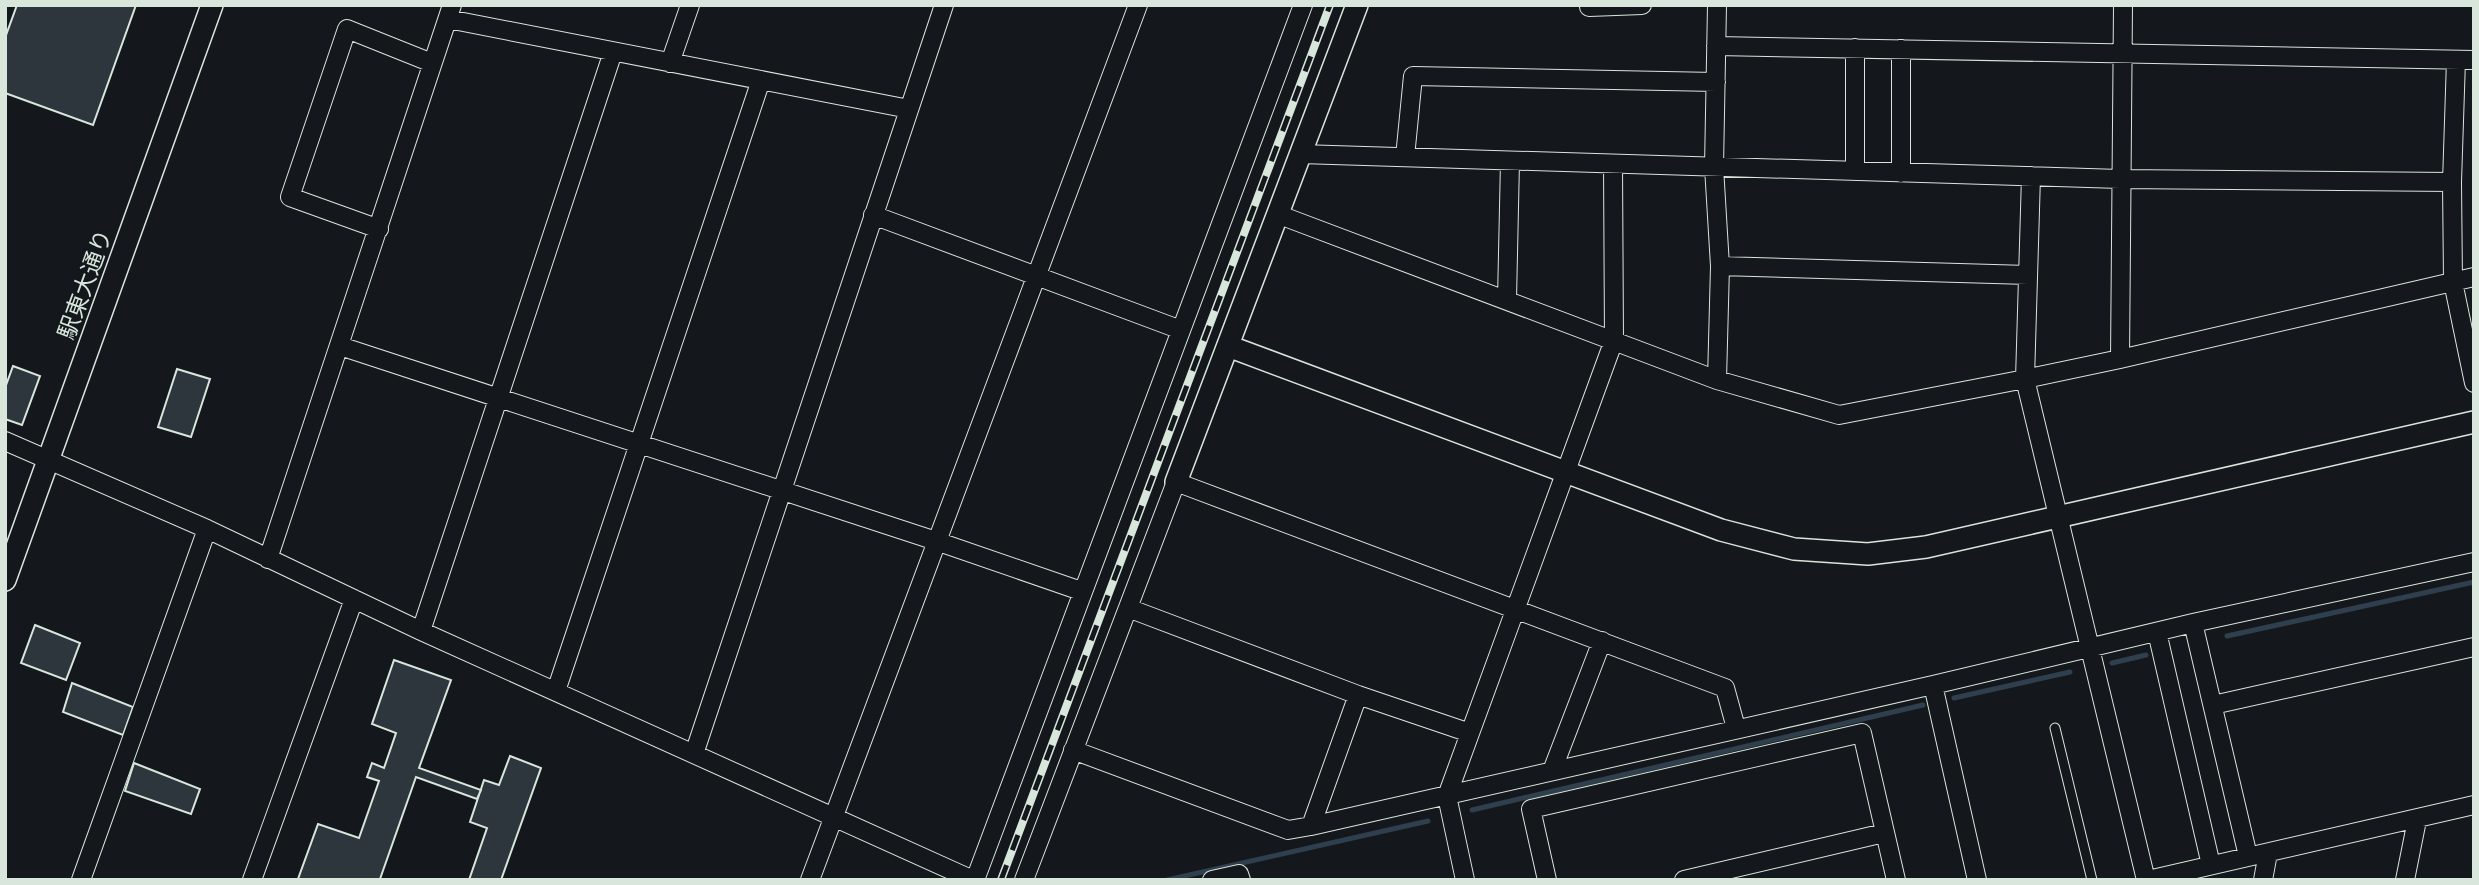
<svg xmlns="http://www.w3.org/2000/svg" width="2479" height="885" font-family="'IBM Plex Sans','Noto Sans JP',sans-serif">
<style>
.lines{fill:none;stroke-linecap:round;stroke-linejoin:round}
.stream{stroke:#2f3f4d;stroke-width:5}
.building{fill:#2c363c;stroke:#d8e6dc;stroke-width:2}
.service-casing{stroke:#d8e6dc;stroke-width:11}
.minor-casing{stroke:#d8e6dc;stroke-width:20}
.tertiary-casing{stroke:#d8e6dc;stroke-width:24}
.service{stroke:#14181c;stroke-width:9}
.minor{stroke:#14181c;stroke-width:18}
.tertiary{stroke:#14181c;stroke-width:21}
.rail-casing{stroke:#d8e6dc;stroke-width:8}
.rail{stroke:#14181c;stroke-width:5;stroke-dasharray:16;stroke-linecap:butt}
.labels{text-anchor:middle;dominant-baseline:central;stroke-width:5;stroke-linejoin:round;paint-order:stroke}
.street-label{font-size:23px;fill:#d8e6dc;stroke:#14181c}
</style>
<rect width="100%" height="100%" fill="#14181c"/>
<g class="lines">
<path class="stream" d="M2227,636L2474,582
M2112,663L2146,655
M1954,698L2070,672
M1472,810L1923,705
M1167,880L1428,821"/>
</g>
<path class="building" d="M17,5H136L93,125L5,93V38Z
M13,366L40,376L22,425L5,419V388Z
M177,369L210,379L191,437L158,427Z
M35,625L80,643L66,680L21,663Z
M394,660L451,680L419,768L481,790L477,799L416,777L380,879L383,880L298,879L318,824L359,838L379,781L367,777L372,763L384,768L396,733L372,724Z
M72,683L133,707L123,735L63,712Z
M510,756L541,768L501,880H469L487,828L470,822L484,780L499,785Z
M134,763L200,789L191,814L125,791Z"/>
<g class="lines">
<defs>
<path id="service" d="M2055,728L2092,880"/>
<path id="minor" d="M1717,5L1714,167L1720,266L1717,380
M1589,7L1642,5
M448,19L909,109
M1716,46L2474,60
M1901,49V173
M670,63L690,5
M1300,154L2120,179L2452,182L2453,282L2474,383
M1405,157L1413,76L1716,82
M1855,171V48
M2452,182L2456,60
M1277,214L1717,380L1839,415L2025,379L2031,176
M873,215L1181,330
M379,229L290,197L347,29L432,63
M1720,266L2028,275
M1507,300L1510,161
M340,346L936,541L1081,591
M2120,359L2123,5
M5,441L207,529L421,631L973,880
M268,559L452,5
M1128,608L1358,695L1470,733
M2193,623L2248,856
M421,631L613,52
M2157,632L2211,865
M1933,685L1977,880
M556,691L761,80
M2213,705L2474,647
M1073,750L1288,830L1311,826L1358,695
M694,754L944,5
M1552,771L1602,641
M1311,826L1933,685L2193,623L2474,562
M81,880L207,529
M252,880L354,599
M810,880L1138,5
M975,880L1303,5
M1024,880L1176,482L1725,688L1736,728
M1212,880L1239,874L1241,880
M1465,880L1447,796L1614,340L1613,164
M1547,880L1531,809L1862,733L1896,880
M1684,880L1884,833
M2146,880L2025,379L2120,359L2474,277
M2148,880L2474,805
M2263,880L2268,853
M2405,880L2417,820"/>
<path id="tertiary" d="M1228,346L1721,530L1794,549L1868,554L1926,547L2474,422
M1176,482L1357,5
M5,580L212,5"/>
</defs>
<use href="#service" class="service-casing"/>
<use href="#minor" class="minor-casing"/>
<use href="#tertiary" class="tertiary-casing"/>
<use href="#service" class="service"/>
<use href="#minor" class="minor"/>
<use href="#tertiary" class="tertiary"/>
<defs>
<path id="rail" d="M1001,880L1330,5"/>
</defs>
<use href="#rail" class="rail-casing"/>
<use href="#rail" class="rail"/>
</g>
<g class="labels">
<g class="street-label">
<text transform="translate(84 284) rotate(-70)">駅東大通り</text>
</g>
</g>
<rect width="2479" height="885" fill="none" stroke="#d8e6dc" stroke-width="14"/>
</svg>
